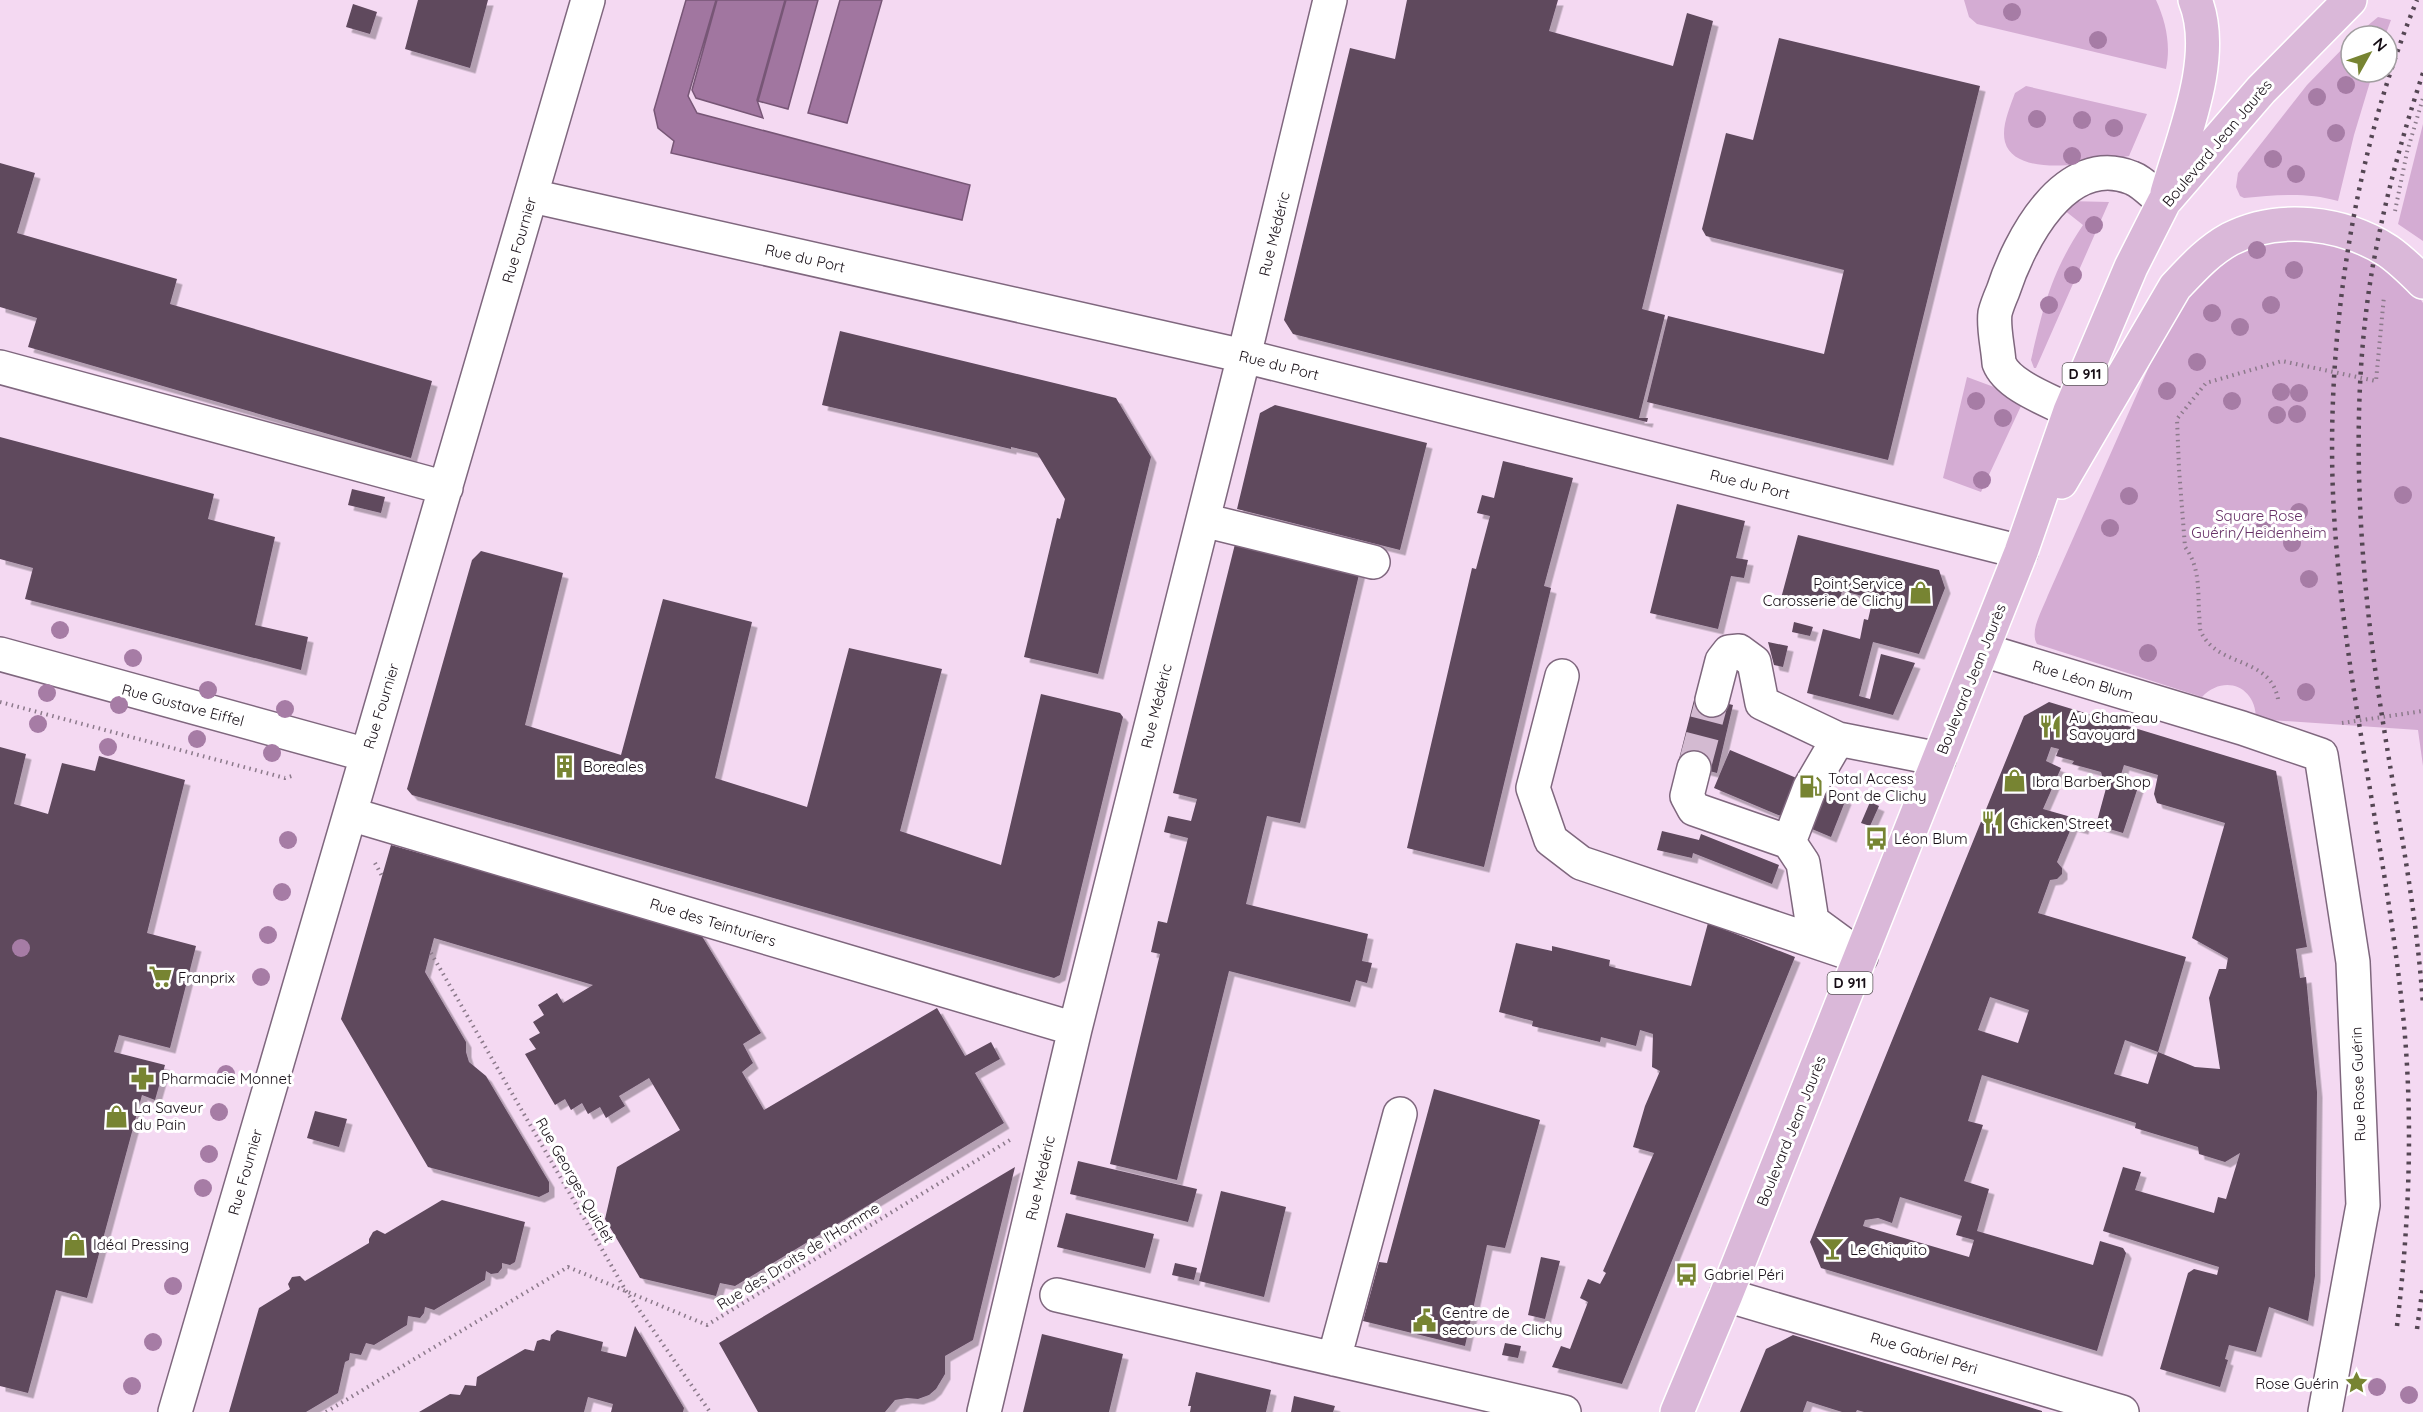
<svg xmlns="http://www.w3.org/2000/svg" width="2423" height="1412" font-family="Quicksand,sans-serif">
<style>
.green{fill:#d4acd3}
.water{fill:#a176a0;stroke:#775676;stroke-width:1.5}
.building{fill:#5e485d;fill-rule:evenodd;filter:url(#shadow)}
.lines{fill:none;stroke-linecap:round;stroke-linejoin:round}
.minor-tunnel{stroke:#d3bad1;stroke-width:33;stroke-dasharray:33 16;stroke-linecap:butt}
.minor-casing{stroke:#7f677e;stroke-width:36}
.major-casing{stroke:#fff;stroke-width:36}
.path{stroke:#8c7a8b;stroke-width:4;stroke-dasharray:1.5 4.5;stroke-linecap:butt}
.minor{stroke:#fff;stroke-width:33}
.major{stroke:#dab8d9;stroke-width:33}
.rail{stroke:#544653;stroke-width:4.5;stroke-dasharray:3 6;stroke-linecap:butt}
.tree{fill:#a67ca5}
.labels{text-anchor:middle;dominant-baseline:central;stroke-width:6;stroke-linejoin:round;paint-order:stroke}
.shield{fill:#fff;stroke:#5c565b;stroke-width:1.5}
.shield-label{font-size:14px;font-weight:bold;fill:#160d15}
.street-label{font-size:15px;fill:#160d15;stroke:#fff}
.park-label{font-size:15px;fill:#663066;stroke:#fff}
.poi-label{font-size:15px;fill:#160d15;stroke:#fff;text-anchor:start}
</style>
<defs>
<filter id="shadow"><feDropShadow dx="5.5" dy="5.5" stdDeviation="0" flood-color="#0004"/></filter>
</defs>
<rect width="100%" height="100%" fill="#f4d9f2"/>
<path class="green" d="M1964,0H2156C2166,22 2171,45 2166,69L1977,24L1969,17Z
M2378,17L2391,20L2385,36H2355Z
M2351,40V72H2373L2354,135L2338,201C2306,192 2277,195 2244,198L2240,196L2236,187L2238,173L2307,85Z
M2026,86L2147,114L2129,156C2102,161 2016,181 2005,142C2001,127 2010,107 2015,93Z
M2423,124V241L2398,224Z
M2067,201L2109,202L2036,368H2034L2031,360C2043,307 2052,271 2083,225L2064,210Z
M2264,240H2342L2413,287L2423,303V766L2418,730L2256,719C2256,686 2224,674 2202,697L2037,644C2029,631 2043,609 2048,595L2175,308L2205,269Z
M1967,377L1994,387L2021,406L1981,492L1943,478Z"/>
<path class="water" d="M686,0H716L688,96L697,113L970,185L962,220L671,153L674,141L658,128L654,110Z
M717,0H785L757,100L763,118L696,98L692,90Z
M786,0H818L788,109L758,101Z
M840,0H882L847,123L808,113Z"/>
<path class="building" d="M418,0H488L470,68L405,49Z
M1407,0H1558L1549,31L1673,66L1687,13L1713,21L1642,309L1665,315L1639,418H1648L1647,422L1293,334L1284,320L1350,48L1395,59Z
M353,4L377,12L370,34L346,27Z
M1779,38L1980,86L1888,460L1647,402L1668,316L1824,354L1844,270L1706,236L1702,229L1726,133L1753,140Z
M0,163L35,173L17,233L177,279L170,304L432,381L411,458L28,347L37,318L0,307Z
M840,331L1116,398L1151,457L1098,674L1024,657L1057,518L1060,519L1065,499L1037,453L1011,447V449L822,405Z
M1275,405L1427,443L1400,550L1237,509L1260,413Z
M0,437L214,494L208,519L275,537L255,625L308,637L301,670L25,599L33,568L0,559Z
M1503,461L1573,478L1544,586L1551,588L1484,867L1407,848L1472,568L1476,569L1490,516L1477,513L1482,495L1494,498Z
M352,489L385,497L381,513L348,505Z
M1677,504L1745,521L1736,558L1748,560L1744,578L1731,576L1718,629L1650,613Z
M1238,532L1362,562L1300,823L1267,816L1246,904L1368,934L1362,961L1372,963L1367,983L1356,980L1350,1002L1229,971L1177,1180L1110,1164L1160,954L1151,952L1158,921L1167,923L1188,838L1164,832L1168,816L1191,821L1197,799L1173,793Z
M1798,535L1939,570L1945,588L1919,654L1873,642L1859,696L1870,699L1881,654L1915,663L1893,715L1807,693L1823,629L1860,639L1864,619L1868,620L1871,607L1874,608L1875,599L1842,591L1840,599L1823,595L1813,600L1801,598L1800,600L1790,597L1788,603L1780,602Z
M481,551L563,573L525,725L621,755L663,599L752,622L715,778L807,807L849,648L942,669L900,831L1001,865L1041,694L1120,713L1123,717L1060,975L1054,978L412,795L407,789L472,560Z
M1794,622L1813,627L1810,636L1792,632Z
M1768,642L1788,646L1783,667L1774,665Z
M1695,696L1733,705L1717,773L1678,763Z
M2049,702L2276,771L2307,947L2296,949L2300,978L2306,977L2317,1092L2315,1276L2308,1321L2269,1307L2256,1352L2229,1345L2225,1359L2228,1360L2220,1387L2160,1369L2188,1273L2194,1269L2217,1275L2219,1267L2103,1231L2123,1167L2141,1172L2135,1190L2214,1213L2218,1197L2226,1199L2240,1153L2225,1162L2199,1154L2198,1147L2135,1128L2136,1123L1982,1075L1968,1121L1983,1125L1964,1181L1989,1189L1977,1231L2093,1265L2100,1241L2123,1248L2126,1253L2097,1351L1821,1268L1810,1242L2024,716ZM2051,747L2059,749L2056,756L2074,761L2072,764L2101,772L2103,779L2108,781L2096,825L2123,833L2138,787L2119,781L2124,765L2158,775L2154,794L2157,803L2225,823L2192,938L2228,958L2226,969H2219L2209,998L2220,1069L2195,1067L2158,1052L2148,1084L2114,1074L2125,1040L2158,1052L2186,957L2038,913L2050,880L2057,879L2062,874V868L2057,862L2072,826L2083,829L2085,821L2043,809L2061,768L2046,761ZM1990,997L2029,1010L2018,1043L1978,1030ZM1900,1197L1962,1216L1956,1235L1974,1240L1969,1257L1863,1226L1865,1220L1878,1218L1892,1223Z
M0,747L26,754L14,804L48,814L62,763L95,771L99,756L185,780L147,933L196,946L170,1048L119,1035L114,1052L165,1065L155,1100L142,1095L87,1298L56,1290L28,1393L0,1386Z
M1730,750L1846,799L1831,837L1714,788Z
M1870,802L1879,806L1870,826L1861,823Z
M1662,831L1699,840L1701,834L1779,865L1772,884L1693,853L1692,858L1657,850Z
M391,845L700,933L761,1033L743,1044L753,1063L742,1072L764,1110L937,1008L965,1056L991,1042L1000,1059L975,1073L1004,1123L735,1286L720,1283L716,1296L640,1278L605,1219L617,1167L680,1130L649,1078L619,1096L625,1106L606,1118L600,1107L588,1114L582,1103L571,1110L565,1099L555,1105L525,1054L536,1049L529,1039L540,1033L533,1022L544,1015L538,1005L557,993L563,1003L593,985L434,938L425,972L466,1042V1052L469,1062L486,1076L549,1182V1192L539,1197L428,1167L341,1019Z
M1708,923L1795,957L1622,1384L1552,1367L1561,1346L1570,1349L1588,1302L1580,1298L1588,1279L1600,1284L1606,1273L1603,1271L1654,1153L1633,1147L1645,1106L1660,1071L1652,1067L1653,1034L1640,1030L1636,1046L1601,1037L1600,1042L1532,1026L1533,1021L1499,1012L1516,943L1552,951V946L1610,960L1609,966L1616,968L1691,986Z
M1434,1089L1540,1120L1505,1248L1487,1245L1465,1346L1363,1321L1379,1262L1387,1263Z
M315,1111L347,1119L339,1147L307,1138Z
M1078,1161L1197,1189L1188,1222L1070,1194Z
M1015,1167L973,1340L945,1356V1374L936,1389L929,1395L918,1399L907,1398L895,1400L885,1412H758L719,1343Z
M1221,1191L1286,1207L1264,1297L1199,1281Z
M442,1200L525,1222L515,1262L510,1265L502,1263V1268L498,1273L491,1274L486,1271L485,1280L434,1310L425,1307L424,1313L420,1318L408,1316L407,1325L374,1345L366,1343L361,1355L350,1353L349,1360L345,1362L338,1393L306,1412H229L259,1308L290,1289L288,1284L292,1277L300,1276L305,1281L369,1243V1239L373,1232L377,1230L385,1234Z
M1066,1213L1154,1234L1145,1268L1057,1247Z
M1541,1257L1560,1261L1545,1319L1528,1315Z
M1175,1263L1197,1268L1194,1280L1172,1275Z
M635,1326L684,1408L683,1412H611L613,1404L588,1397L584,1412H419L450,1394L460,1395L465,1385L476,1386L477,1377L525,1349L534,1351L537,1341L543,1339L550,1341L551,1335L557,1330L603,1342L601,1351L626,1357Z
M1042,1334L1123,1354L1109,1412H1023Z
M1793,1335L2042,1411V1412H1864L1857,1410L1856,1412H1842L1807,1401L1803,1412H1740L1766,1349Z
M1505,1343L1521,1346L1518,1358L1502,1355Z
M1196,1372L1271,1390L1266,1412H1190L1191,1406H1188Z
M1294,1396L1335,1406L1333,1412H1291Z"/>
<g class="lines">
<path class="minor-tunnel" d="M1694,768L1712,700"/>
<defs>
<path id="minor" d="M532,196L1244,356L2021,552
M0,367L446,488
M2070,411C2049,400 2008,386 1999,363C1998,347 1993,328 1995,313C1997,305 2000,298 2003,291C2019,242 2065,150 2132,178C2143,182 2154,195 2164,202
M1203,520L1373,562
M1983,650L2242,728L2321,755L2353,962L2363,1205L2325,1412
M0,654L367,755
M1562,676L1533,788L1551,840L1581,863L1861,957
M1712,700L1722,661L1729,652L1739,651L1754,662L1762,703L1838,739
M1694,768L1687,796L1694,809L1789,842
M350,814L1075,1029
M1842,943L1812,921L1803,863L1789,842L1810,787L1838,739L1939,759
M1057,1295L1564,1412
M1726,1295L2122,1412
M1334,1359L1400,1114
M175,1412L588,0
M984,1412L1075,1029L1244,356L1330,0"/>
<path id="major" d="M2167,193C2183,137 2218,56 2195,0
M2061,482L2175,287C2192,269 2208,251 2230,239C2279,214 2343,222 2388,251C2401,260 2412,271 2423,282
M1677,1412L1726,1295L2021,552L2070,411L2131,267L2164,202L2261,90L2350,0"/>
</defs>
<use href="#minor" class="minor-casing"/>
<use href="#major" class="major-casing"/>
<path class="path" d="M2395,211L2407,152L2423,98
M2278,699C2270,656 2218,668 2201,632C2199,628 2200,619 2199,614C2198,590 2200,567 2185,547L2179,469L2177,419L2206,383L2282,361L2376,381L2384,296
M0,702L285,778L295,775
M2342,723L2423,711
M375,863L382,876
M431,953L626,1291L710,1412
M326,1412L568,1267L707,1325L1010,1140"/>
<use href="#minor" class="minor"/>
<use href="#major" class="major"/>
<path class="rail" d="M2423,73C2402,136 2385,200 2373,265C2351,390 2357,528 2373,653C2388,771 2415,887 2423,1005
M2397,1326C2410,1216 2414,1107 2401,996C2384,844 2348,695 2336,542C2321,365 2349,165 2417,0
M2417,1329L2423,1286"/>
</g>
<g class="tree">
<circle cx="2012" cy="12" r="9"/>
<circle cx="2098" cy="40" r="9"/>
<circle cx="2346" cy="85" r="9"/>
<circle cx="2317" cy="97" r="9"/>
<circle cx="2037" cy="119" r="9"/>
<circle cx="2082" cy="120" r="9"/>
<circle cx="2114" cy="128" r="9"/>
<circle cx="2336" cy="133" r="9"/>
<circle cx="2072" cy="156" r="9"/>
<circle cx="2273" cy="159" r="9"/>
<circle cx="2296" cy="174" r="9"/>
<circle cx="2094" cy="225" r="9"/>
<circle cx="2257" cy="250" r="9"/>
<circle cx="2294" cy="270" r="9"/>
<circle cx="2073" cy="275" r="9"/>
<circle cx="2049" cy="305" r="9"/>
<circle cx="2271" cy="305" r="9"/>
<circle cx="2212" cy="313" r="9"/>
<circle cx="2240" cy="327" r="9"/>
<circle cx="2197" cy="362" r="9"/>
<circle cx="2167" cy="391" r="9"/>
<circle cx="2281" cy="392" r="9"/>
<circle cx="2299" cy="393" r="9"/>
<circle cx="1976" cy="401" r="9"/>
<circle cx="2232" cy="401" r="9"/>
<circle cx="2297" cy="414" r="9"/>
<circle cx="2277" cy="415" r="9"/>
<circle cx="2003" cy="418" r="9"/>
<circle cx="1982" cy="480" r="9"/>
<circle cx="2403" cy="495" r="9"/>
<circle cx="2129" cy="496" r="9"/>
<circle cx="2299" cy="512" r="9"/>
<circle cx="2110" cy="528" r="9"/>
<circle cx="2263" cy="530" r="9"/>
<circle cx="2292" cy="543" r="9"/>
<circle cx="2309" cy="579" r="9"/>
<circle cx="60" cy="630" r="9"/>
<circle cx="2148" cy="653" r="9"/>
<circle cx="133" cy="658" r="9"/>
<circle cx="208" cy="690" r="9"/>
<circle cx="2306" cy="692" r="9"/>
<circle cx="47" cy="693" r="9"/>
<circle cx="119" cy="705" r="9"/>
<circle cx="285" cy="709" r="9"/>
<circle cx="38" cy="724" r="9"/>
<circle cx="197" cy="739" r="9"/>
<circle cx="108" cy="747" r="9"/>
<circle cx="272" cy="753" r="9"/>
<circle cx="288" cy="840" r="9"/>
<circle cx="282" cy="892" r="9"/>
<circle cx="268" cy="935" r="9"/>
<circle cx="21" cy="948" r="9"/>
<circle cx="261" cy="977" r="9"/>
<circle cx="226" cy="1074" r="9"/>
<circle cx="219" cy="1112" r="9"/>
<circle cx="209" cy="1154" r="9"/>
<circle cx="203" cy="1188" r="9"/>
<circle cx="173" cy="1286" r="9"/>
<circle cx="153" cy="1342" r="9"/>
<circle cx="132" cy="1386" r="9"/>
<circle cx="2377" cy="1387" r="9"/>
<circle cx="2409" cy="1395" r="9"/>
</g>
<defs>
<symbol id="shop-bare" viewBox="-9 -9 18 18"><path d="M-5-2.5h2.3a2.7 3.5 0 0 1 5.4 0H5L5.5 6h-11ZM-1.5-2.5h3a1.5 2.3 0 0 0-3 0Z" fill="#778432" stroke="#fff" stroke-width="2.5" paint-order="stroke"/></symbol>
<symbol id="restaurant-bare" viewBox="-9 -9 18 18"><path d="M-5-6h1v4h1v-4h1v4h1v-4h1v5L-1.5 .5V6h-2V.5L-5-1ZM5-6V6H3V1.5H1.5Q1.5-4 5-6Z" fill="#778432" stroke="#fff" stroke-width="2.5" paint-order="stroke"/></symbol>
<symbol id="building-bare" viewBox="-9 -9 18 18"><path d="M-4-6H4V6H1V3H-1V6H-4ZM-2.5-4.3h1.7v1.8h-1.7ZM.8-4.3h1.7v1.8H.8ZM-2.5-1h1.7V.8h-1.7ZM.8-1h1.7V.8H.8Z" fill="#778432" stroke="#fff" stroke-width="2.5" paint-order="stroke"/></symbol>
<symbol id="fuel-bare" viewBox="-9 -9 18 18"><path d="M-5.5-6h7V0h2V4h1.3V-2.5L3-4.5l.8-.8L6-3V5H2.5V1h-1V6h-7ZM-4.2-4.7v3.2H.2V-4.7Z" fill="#778432" stroke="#fff" stroke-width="2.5" paint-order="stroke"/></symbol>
<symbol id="bus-bare" viewBox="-9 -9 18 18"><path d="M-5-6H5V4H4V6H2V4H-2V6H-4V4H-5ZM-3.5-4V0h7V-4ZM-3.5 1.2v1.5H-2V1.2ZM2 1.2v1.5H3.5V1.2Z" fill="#778432" stroke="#fff" stroke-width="2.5" paint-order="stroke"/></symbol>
<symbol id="supermarket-bare" viewBox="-9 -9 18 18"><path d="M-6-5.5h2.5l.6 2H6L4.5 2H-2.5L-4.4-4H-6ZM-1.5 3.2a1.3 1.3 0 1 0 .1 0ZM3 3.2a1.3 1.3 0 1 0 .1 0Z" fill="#778432" stroke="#fff" stroke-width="2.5" paint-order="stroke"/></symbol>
<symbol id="pharmacy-bare" viewBox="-9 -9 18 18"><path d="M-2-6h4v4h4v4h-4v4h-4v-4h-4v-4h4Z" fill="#778432" stroke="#fff" stroke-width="2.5" paint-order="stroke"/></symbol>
<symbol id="bar-bare" viewBox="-9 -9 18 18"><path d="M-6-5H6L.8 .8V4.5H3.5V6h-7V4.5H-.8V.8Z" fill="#778432" stroke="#fff" stroke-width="2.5" paint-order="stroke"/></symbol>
<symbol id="civic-bare" viewBox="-9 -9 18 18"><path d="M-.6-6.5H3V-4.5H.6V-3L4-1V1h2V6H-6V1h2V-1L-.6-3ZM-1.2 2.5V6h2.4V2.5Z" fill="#778432" stroke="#fff" stroke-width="2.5" paint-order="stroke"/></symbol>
<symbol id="sight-bare" viewBox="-9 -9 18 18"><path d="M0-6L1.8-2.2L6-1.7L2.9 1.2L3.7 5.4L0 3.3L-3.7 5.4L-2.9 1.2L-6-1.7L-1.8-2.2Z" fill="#778432" stroke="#fff" stroke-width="2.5" paint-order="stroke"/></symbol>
</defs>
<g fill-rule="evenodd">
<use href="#shop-bare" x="1904" y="576" width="33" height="33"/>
<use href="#restaurant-bare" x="2034" y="710" width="33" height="33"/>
<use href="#building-bare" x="548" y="750" width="33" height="33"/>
<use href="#shop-bare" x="1998" y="764" width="33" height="33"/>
<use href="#fuel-bare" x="1794" y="770" width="33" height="33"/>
<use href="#restaurant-bare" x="1976" y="806" width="33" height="33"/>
<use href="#bus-bare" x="1860" y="822" width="33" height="33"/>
<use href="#supermarket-bare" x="144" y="960" width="33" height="33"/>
<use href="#pharmacy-bare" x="126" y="1062" width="33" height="33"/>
<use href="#shop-bare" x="100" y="1100" width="33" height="33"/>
<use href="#shop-bare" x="58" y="1228" width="33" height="33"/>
<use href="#bar-bare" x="1816" y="1232" width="33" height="33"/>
<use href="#bus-bare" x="1670" y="1258" width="33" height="33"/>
<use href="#civic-bare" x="1408" y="1304" width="33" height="33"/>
<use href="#sight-bare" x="2340" y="1366" width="33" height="33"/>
</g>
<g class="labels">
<g class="shield">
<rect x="2062.5" y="363" width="45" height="22" rx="4.5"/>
<rect x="1827.5" y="972" width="45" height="22" rx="4.5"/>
</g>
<g class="shield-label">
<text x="2085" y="374">D 911</text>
<text x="1850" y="983">D 911</text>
</g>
<g class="street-label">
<text transform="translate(2217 143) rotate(-50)">Boulevard Jean Jaurès</text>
<text transform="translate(1274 234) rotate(-76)">Rue Médéric</text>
<text transform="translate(519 240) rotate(-74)">Rue Fournier</text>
<text transform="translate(805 258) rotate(13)">Rue du Port</text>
<text transform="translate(1279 365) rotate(14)">Rue du Port</text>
<text transform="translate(1750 484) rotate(14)">Rue du Port</text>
<text transform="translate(1971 679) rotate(-68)">Boulevard Jean Jaurès</text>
<text transform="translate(2083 680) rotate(17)">Rue Léon Blum</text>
<text transform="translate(183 705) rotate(15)">Rue Gustave Eiffel</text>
<text transform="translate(381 706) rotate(-73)">Rue Fournier</text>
<text transform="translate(1156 706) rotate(-76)">Rue Médéric</text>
<text transform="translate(713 922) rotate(17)">Rue des Teinturiers</text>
<text transform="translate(2358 1084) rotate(-92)">Rue Rose Guérin</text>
<text transform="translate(1791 1131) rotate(-68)">Boulevard Jean Jaurès</text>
<text transform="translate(245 1172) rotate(-74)">Rue Fournier</text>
<text transform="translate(1040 1178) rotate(-77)">Rue Médéric</text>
<text transform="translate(575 1180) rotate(60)">Rue Georges Quiclet</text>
<text transform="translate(798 1256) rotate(-32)">Rue des Droits de l'Homme</text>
<text transform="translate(1924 1353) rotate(17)">Rue Gabriel Péri</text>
</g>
<g class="park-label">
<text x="2259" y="515">Square Rose<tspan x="2259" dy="17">Guérin/Heidenheim</tspan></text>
</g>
<g class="poi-label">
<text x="1903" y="583" text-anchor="end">Point Service<tspan x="1903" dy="17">Carosserie de Clichy</tspan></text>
<text x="2069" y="717">Au Chameau<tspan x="2069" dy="17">Savoyard</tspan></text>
<text x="583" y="766">Boreales</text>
<text x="1828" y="778">Total Access<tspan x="1828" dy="17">Pont de Clichy</tspan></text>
<text x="2032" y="781">Ibra Barber Shop</text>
<text x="2010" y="823">Chicken Street</text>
<text x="1894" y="838">Léon Blum</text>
<text x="178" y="977">Franprix</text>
<text x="161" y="1078">Pharmacie Monnet</text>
<text x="134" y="1107">La Saveur<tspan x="134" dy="17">du Pain</tspan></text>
<text x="93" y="1244">Idéal Pressing</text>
<text x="1850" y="1249">Le Chiquito</text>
<text x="1704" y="1274">Gabriel Péri</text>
<text x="1442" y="1312">Centre de<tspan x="1442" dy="17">secours de Clichy</tspan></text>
<text x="2339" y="1383" text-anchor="end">Rose Guérin</text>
</g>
</g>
<g transform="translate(2369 54) rotate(50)"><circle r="28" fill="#ffffff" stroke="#a29ea1" stroke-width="1.5"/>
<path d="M0-4.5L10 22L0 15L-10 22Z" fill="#778432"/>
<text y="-9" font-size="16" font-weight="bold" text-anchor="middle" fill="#160d15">N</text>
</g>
</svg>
